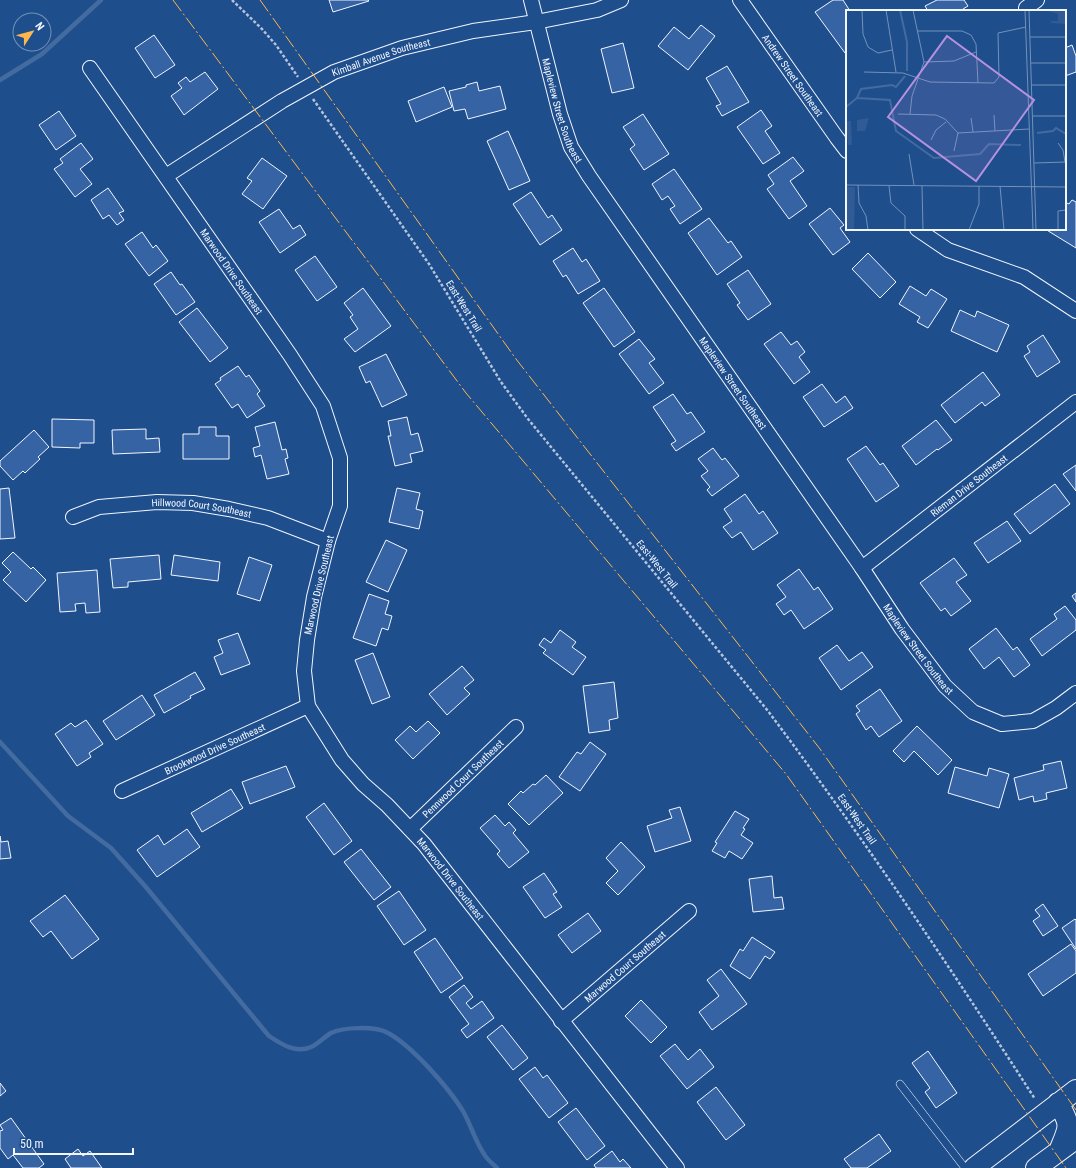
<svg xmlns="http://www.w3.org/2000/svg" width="1076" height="1168" font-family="'Roboto Condensed',sans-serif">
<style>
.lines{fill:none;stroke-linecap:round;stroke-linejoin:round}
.stream{stroke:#446ba0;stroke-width:4.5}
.building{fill:#3563a3;stroke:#f2f6ff}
.lane-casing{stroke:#f2f6ff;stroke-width:8}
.street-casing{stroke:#f2f6ff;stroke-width:16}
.secondary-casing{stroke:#f2f6ff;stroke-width:22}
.path{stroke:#b3c4dc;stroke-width:2.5;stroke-dasharray:3 2;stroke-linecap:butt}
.lane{stroke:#1f4e8c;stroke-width:7}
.street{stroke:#1f4e8c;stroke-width:14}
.secondary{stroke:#1f4e8c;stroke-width:20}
.power{stroke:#ffb74d;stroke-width:1;stroke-dasharray:14 3 2 3;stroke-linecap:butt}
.labels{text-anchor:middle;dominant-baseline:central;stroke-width:3;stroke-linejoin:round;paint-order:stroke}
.street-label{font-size:10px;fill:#f2f6ff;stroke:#1f4e8c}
.inset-river{fill:none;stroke:#446ba0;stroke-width:2}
.inset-road{fill:none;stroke:#7391ba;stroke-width:1}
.view{fill:#b691df;fill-opacity:0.15;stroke:#b691df;stroke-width:2}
.inset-edge{fill:none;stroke:#f2f6ff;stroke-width:2}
</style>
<rect width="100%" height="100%" fill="#1f4e8c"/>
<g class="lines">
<path class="stream" d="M0,80L42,54L101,0
M0,742L68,816L111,848L145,886L269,1036C281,1044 296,1054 311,1047C318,1044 324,1037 331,1033C343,1027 376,1026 388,1033C412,1046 448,1087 463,1111C471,1125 476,1144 486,1157C489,1161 493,1164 497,1168"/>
</g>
<path class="building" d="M329,0H368L369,1L333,12Z
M833,0H843L850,11H847V51L845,53L815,12Z
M937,0H964L968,6L963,9L964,11H928L925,6Z
M701,25L715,36L688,70L658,46L674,27L689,39Z
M154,35L175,65L155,78L135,48Z
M623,43L634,88L612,93L601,49Z
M1072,45L1076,56V72L1065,76V48Z
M727,66L749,102L722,116L716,106L721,104L706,78Z
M205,72L218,89L184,115L171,96L182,88L178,83L186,77L190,82Z
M477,82L479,91L500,86L506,109L468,119L465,109L454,111L449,91L466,87V85Z
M444,87L452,107L416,122L408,101Z
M761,110L772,126L765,131L780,153L763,164L737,127Z
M59,111L76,136L56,150L39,125Z
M643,114L669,154L644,170L630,149L635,145L623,127Z
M508,131L530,181L509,190L487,141Z
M81,143L93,159L80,169L92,184L75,197L54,169L63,163L60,159Z
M793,157L804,171L790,181L807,206L789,219L767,189L774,184L768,175Z
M262,158L287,176L263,209L242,194L252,181L247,178Z
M674,169L702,209L680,224L670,209L675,206L668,196L662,200L652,184Z
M108,188L124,211L119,213L124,220L117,225L109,215L103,219L91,200Z
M531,192L548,218L552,215L562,230L540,245L513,204Z
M1072,200L1076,202V248L1045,229H1065V202L1069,204Z
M830,208L844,225L840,228L850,242L833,255L809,224Z
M279,209L293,229L300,225L306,235L280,253L259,222Z
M709,218L728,243L731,241L742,257L717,275L688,233Z
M142,232L153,248L156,245L168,261L149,276L125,244Z
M573,248L582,262L586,259L600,281L578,294L566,275L563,277L553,261Z
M868,253L896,282L880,298L852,269Z
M315,256L337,287L317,301L295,270Z
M748,270L771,304L748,320L737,305L740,303L727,284Z
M171,272L180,285L182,284L195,302L176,315L154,284Z
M910,286L926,296L931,289L947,299L928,328L917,322L920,317L899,304Z
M363,288L391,326L355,352L344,339L358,329L350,317L353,315L344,303Z
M604,288L635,332L614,347L583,303Z
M197,308L228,348L210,362L179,322Z
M960,310L975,317L977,311L1009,325L997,352L951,331Z
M781,332L791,345L797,341L805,352L799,357L810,372L794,384L764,344Z
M1043,335L1060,362L1037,377L1024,356L1030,352L1027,346Z
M639,339L655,359L649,363L664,383L649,394L619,354Z
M386,354L407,395L382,407L370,381L366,383L359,367Z
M238,366L246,377L249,375L260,391L257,394L265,406L247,418L238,404L232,408L215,384L221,380L220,378Z
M983,372L1000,395L985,406L982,402L955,423L941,405Z
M822,384L836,403L845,396L853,408L824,427L803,397Z
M673,394L687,414L691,412L705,432L676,451L671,444L676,441L653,407Z
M407,417L411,435L418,433L423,451L410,454L412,462L395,466L388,436H391L388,421Z
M52,419L94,420V443H80V448L52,447Z
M936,420L952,440L938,450L937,449L916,465L902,446Z
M275,422L282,450L286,449L288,458L285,459L289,474L267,479L261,455L255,457L253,448L260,446L255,427Z
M199,427H216V436H229V459H183V434H199Z
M146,429V439L159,438L160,452L113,454L112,430Z
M34,430L49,447L38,457L40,459L25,473L23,471L13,480L0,466V461Z
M866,446L880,465L883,463L899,486L876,502L847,459Z
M713,448L722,460L725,458L739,476L712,496L707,490L710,487L701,476L708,471L698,459Z
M1076,465V491L1063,474Z
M1055,484L1070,504L1030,534L1014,514Z
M9,488L15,538L0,539V489Z
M397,488L420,493L416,509L423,511L419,529L389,522Z
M745,494L759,514L763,511L778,533L753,550L741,532L732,538L723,527L732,521L724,509Z
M1007,521L1021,541L988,563L974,543Z
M386,540L407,550L388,592L366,582Z
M13,552L31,569L33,567L46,580L26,602L3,580L11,572L2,563Z
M159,555L161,579L128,582V587L113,588L110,559Z
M174,555L220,562L218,581L171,575Z
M249,557L272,565L260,601L237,594Z
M954,558L967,575L956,582L971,601L951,616L945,608L941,611L920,583Z
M799,569L814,590L818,587L833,609L804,629L791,610L784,615L776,604L786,597L777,585Z
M97,570L100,612L86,613L85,603L75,604L76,611L60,612L57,573Z
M1076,593V602L1072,596Z
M369,594L389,601L385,614L392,616L388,630L382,628L376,646L353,638Z
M1065,606L1076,620V630L1042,656L1030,639L1057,619L1054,614Z
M996,628L1013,650L1017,647L1030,665L1014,677L999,657L984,669L969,649Z
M560,630L576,642L572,647L586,657L573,675L543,653L546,650L539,645L544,638L551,643Z
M238,633L250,664L221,675L214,657L223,653L218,640Z
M837,645L849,661L862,652L873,667L841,690L819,658Z
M373,653L390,697L372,704L355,660Z
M462,666L474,680L464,688L470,694L447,715L429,694Z
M195,672L205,689L190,696L191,698L164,713L154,695Z
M614,682L618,718L609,720L610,730L589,733L583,686Z
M880,689L902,721L879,737L871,726L866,730L856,714L860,711L856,706Z
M142,695L155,715L116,740L103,721Z
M86,720L103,744L89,753L91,757L77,766L55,734L71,723L75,727Z
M428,721L440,733L413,759L395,740L410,726L416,732Z
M917,726L952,760L938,775L914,751L904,762L893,751Z
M590,742L606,754L580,791L559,777L577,752L581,754Z
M1061,761L1067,788L1046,793L1047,799L1034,802L1033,796L1019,800L1014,778L1044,770L1043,765Z
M286,766L295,787L250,804L242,782Z
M955,767L987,776L989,768L1009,774L999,808L948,793Z
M546,775L563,793L529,825L508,804L521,791L523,793L533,784L535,785Z
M231,789L243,808L202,832L191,813Z
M324,803L352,841L334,855L306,817Z
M680,807L691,841L655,852L647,826L672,818L669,810Z
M735,811L749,819L743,828L745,829L741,835L753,843L742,859L729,851L725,858L712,851L717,843L715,842Z
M495,815L505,826L509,822L516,830L513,833L529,852L509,868L497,854L500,851L480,828Z
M187,829L200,847L157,877L137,850L158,835L164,845Z
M0,836L1,842L8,841L11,858L0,859Z
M621,842L645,867L618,895L606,883L618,871L606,858Z
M361,849L391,887L374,900L344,862Z
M544,873L557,892L553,894L562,907L545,918L523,887Z
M772,876L774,898L782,897L784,909L753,912L749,879Z
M399,891L426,930L404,945L377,906Z
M65,895L99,939L72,959L51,931L43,937L30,921Z
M1043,904L1058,926L1043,936L1033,921L1040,916L1035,910Z
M588,913L601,931L572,953L558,935Z
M1075,919L1076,920V949L1062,928Z
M752,937L775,952L770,959L765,956L750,979L730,966L740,949L743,951Z
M435,938L463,978L441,993L414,952Z
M1071,944L1076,951V973L1043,996L1028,974Z
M721,969L747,1004L712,1030L699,1012L719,996L707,980Z
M464,985L473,997L466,1003L471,1009L482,1001L494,1018L467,1038L461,1030L469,1024L449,997Z
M641,1000L667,1027L651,1043L625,1016Z
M502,1025L528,1058L513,1070L487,1037Z
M675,1044L688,1060L700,1049L714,1067L687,1089L660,1056Z
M928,1051L957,1093L936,1108L925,1092L930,1088L912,1063Z
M535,1067L543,1078L547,1075L568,1103L549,1118L519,1079Z
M0,1083L6,1091L0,1096Z
M716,1087L745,1125L726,1140L697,1102Z
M576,1108L605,1146L587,1160L558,1122Z
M11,1118L44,1164L39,1168H23L13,1155L8,1159L0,1148V1131L3,1130L0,1125Z
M879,1134L891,1151L867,1168H851L844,1159Z
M78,1149L83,1156L90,1151L102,1168H71L65,1159Z
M612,1151L620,1162L623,1159L631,1168H596L594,1165Z"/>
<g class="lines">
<defs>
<path id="lane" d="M900,1084L965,1168"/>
<g id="street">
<path id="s1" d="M531,0L560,114L571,147L589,176L862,568L902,629L945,686L973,712L1002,724L1033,721L1056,708L1076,693"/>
<path id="s2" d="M740,0L837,138L847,151"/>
<path d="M1026,8L1037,0"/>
<path id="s3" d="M90,68L290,355L323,406L340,458V506L328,541L314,597L307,640L304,671L308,706L342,760L363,784L387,805L424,844L677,1168"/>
<path id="s4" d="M166,176L282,101L334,72L402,48L473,31L536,22L597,10L621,0"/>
<path d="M917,229L948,250L1024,277L1076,311"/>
<path id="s5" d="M73,517L99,507L157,502L193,503L229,509L268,518L328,541"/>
<path id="s6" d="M862,568L1076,402"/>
<path id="s7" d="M122,791L308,706"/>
<path id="s8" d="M410,829L516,727"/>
<path id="s9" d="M561,1021L689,911"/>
</g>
<path id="secondary" d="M1058,1103C1072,1126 1069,1127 1059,1151
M974,1168L1076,1090
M1036,1168L1070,1143"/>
</defs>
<use href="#lane" class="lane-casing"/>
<use href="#street" class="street-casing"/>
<use href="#secondary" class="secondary-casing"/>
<path class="path" d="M232,0L262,29L276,45L298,77
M313,99L429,264L501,382L528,419L768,711C862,836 950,967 1035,1099"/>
<use href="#lane" class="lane"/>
<use href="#street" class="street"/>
<use href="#secondary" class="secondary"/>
<path class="power" d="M173,0L466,393L786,774L1066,1168
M260,0L516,359L820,749L1076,1110"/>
</g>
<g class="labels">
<g class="street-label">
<text stroke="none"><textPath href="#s4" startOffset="247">Kimball Avenue Southeast</textPath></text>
<text stroke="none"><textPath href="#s2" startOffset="92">Andrew Street Southeast</textPath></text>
<text stroke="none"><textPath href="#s1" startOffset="115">Mapleview Street Southeast</textPath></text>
<text stroke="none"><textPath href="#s3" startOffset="248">Marwood Drive Southeast</textPath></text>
<text transform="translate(464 306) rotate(58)">East-West Trail</text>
<text stroke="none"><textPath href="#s1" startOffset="439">Mapleview Street Southeast</textPath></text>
<text stroke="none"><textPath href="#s6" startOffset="135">Rieman Drive Southeast</textPath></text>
<text stroke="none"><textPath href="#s5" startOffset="131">Hillwood Court Southeast</textPath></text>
<text transform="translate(657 564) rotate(51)">East-West Trail</text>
<text transform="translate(319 585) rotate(-77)">Marwood Drive Southeast</text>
<text stroke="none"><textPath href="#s1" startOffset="763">Mapleview Street Southeast</textPath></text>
<text stroke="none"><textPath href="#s7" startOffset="102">Brookwood Drive Southeast</textPath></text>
<text stroke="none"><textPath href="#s8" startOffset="73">Pennwood Court Southeast</textPath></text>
<text transform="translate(857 819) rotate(55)">East-West Trail</text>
<text stroke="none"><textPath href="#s3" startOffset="943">Marwood Drive Southeast</textPath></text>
<text stroke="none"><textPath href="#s9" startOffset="84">Marwood Court Southeast</textPath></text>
</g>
</g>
<g transform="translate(846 10)">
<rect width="220" height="220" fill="#1f4e8c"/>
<path d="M199,0H220V14L205,13V11H212V4Z" fill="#305b95"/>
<path d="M0,177H9L8,220H0Z" fill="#305b95"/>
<path d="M23,108L19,121H11V110ZM0,111H5L6,135H2Z" fill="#305b95"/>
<path class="inset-river" d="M54,0L61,32V61M11,88L44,90L50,121L88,148L134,144L143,134L175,135M0,97L11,88L15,79L46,75L50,77L59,66M191,123L207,121L210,118L220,124"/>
<path class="inset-road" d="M16,0L17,24L22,37L32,43L46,40M40,0L50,62M179,0L187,220M183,0L190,220M71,21H116L125,25L130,34L132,73M184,27H220M78,52L108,51L130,42M185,53H220M18,62L57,63L84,72L148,73L153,67L152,23L180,17M186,75H220M52,104L90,105L99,109L112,123L183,119M64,104L66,86L78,52L67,0M148,105L149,121M187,106H220M125,108L127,122M85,130L90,120L100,112M212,133L217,140L219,152M108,141L112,123M63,144L68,175M188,153L220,152M0,175L220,177M12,175L13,193L20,206L22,220M43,176L45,193L59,206V220M76,176L77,220M154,176L158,220M123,220L133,194V176M212,220V201L220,200"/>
<path class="view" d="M101,26L188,90L130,171L42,107Z"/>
<rect width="220" height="220" class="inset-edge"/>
</g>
<g transform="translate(32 32) rotate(54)"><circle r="19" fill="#1f4e8c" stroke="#7391ba"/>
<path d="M0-3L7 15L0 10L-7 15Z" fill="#ffb74d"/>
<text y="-6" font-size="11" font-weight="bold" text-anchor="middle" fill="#f2f6ff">N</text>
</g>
<path d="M14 1148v6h119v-6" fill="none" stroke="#f2f6ff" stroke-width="2"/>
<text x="20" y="1148" font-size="12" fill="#f2f6ff" stroke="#1f4e8c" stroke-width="3" paint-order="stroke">50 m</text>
</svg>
